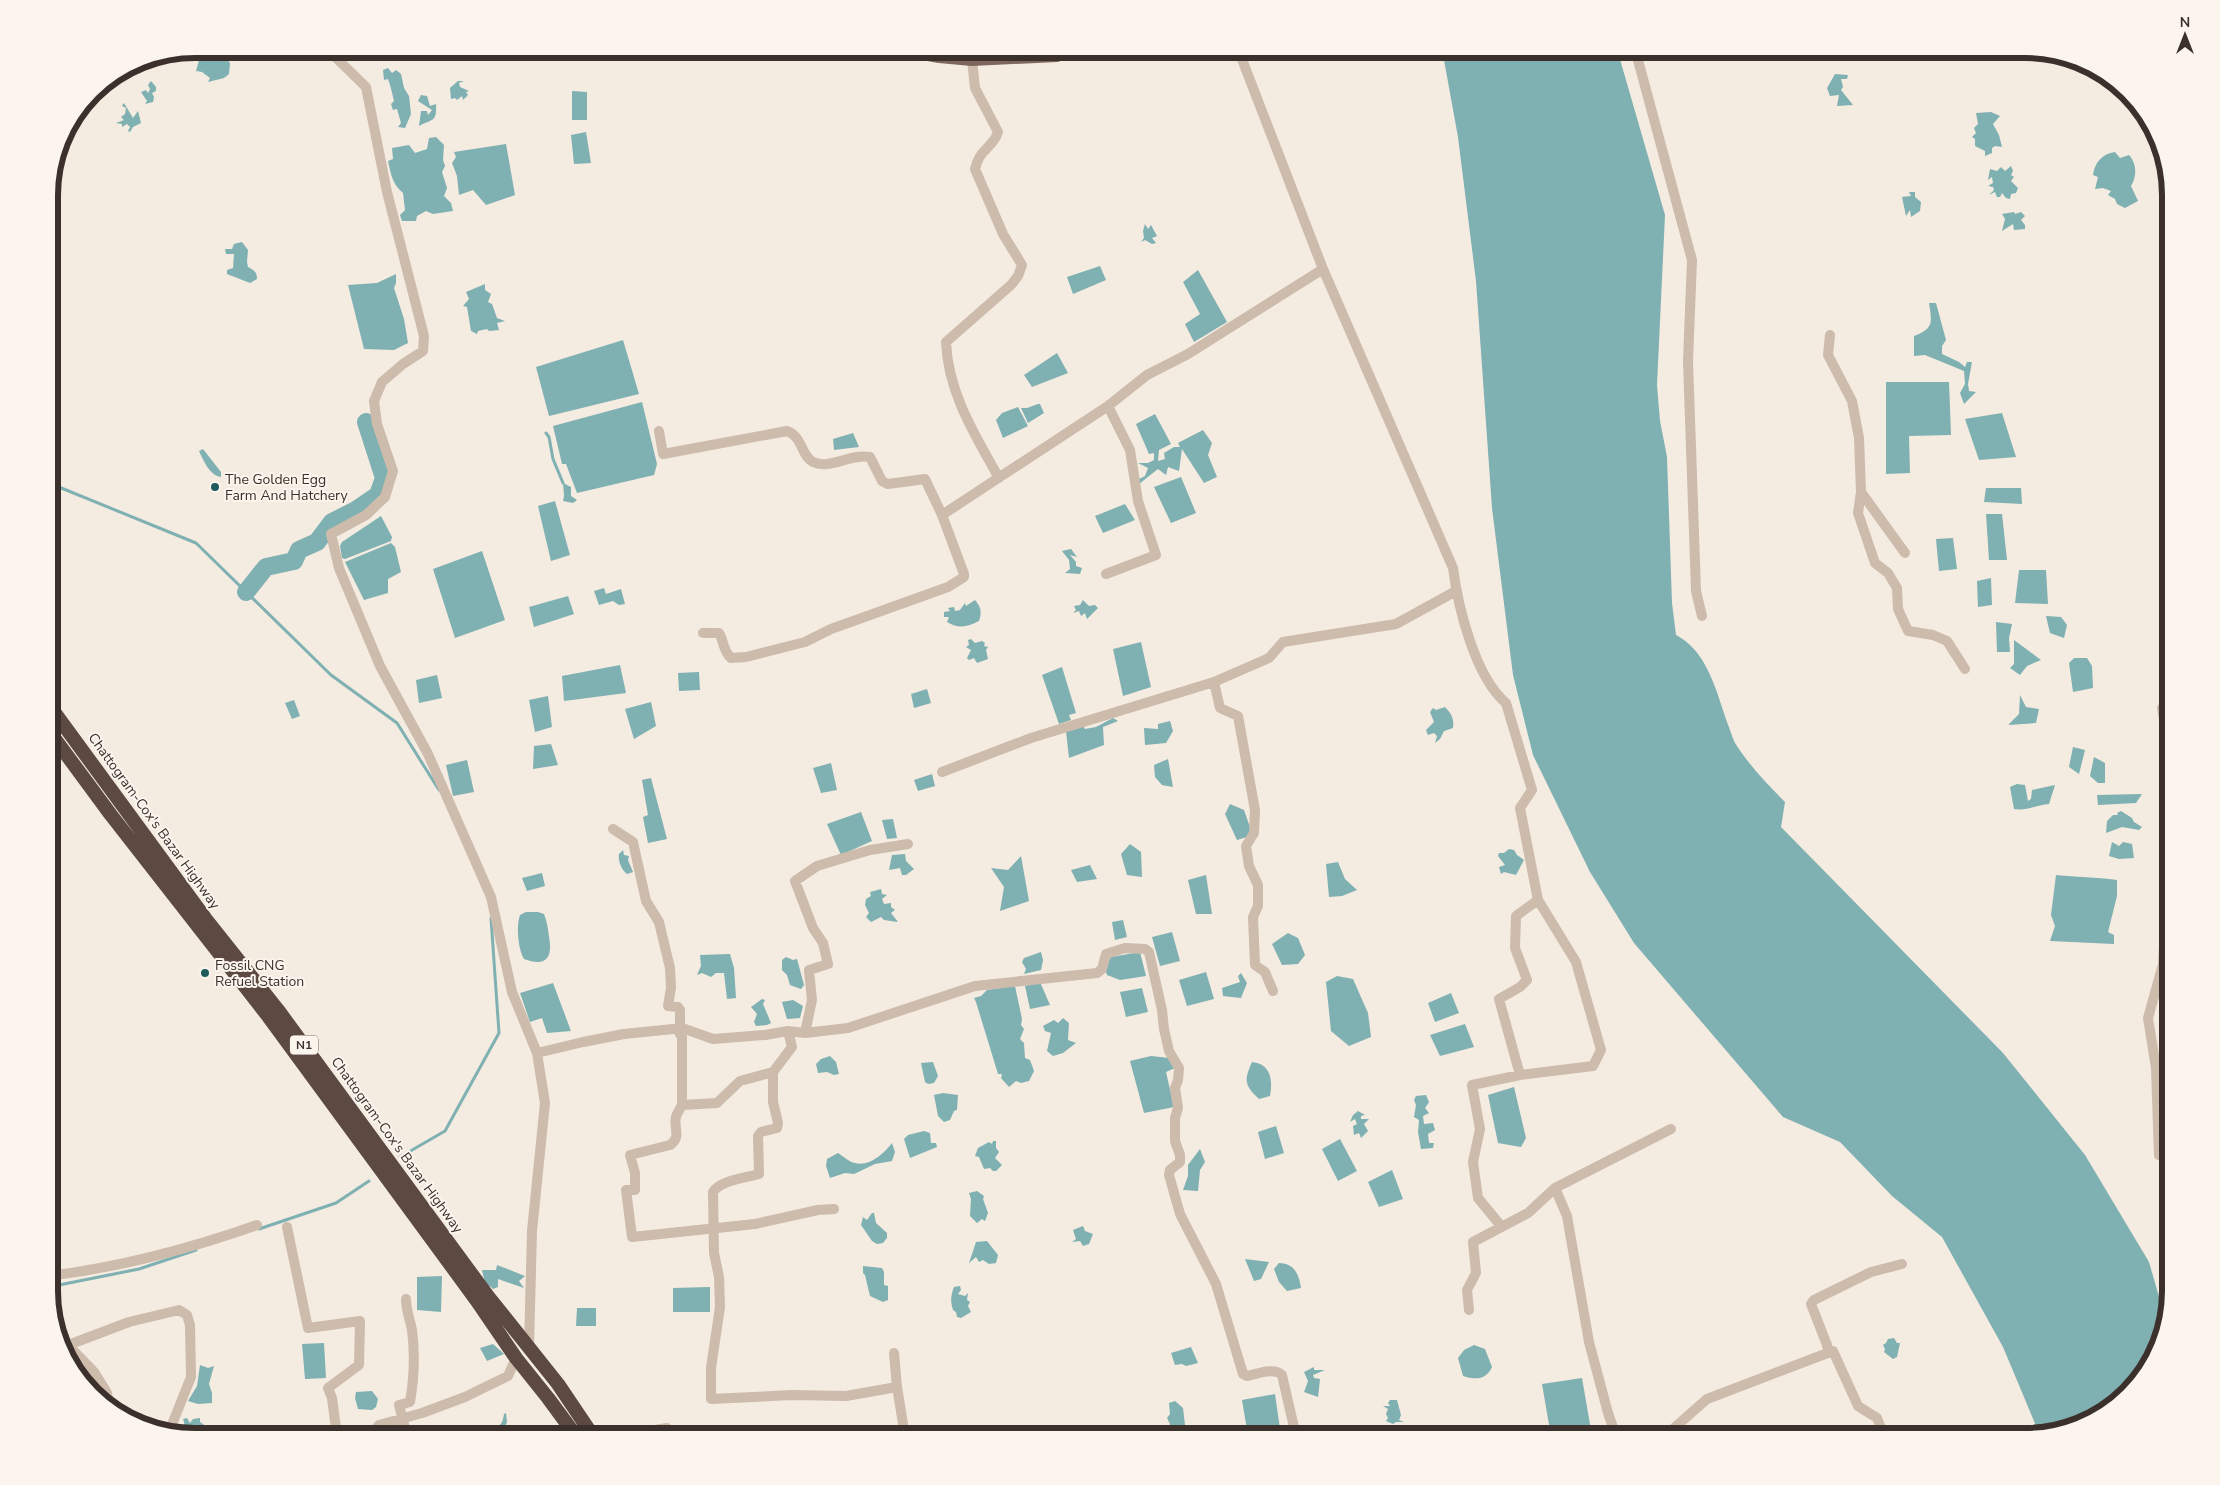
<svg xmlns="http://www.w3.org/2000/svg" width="2220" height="1485" font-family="'Nunito Sans',sans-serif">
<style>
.water{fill:#7fb0b2}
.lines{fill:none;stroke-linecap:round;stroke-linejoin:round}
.stream{stroke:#7fb0b2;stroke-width:3}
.river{stroke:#7fb0b2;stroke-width:18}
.minor{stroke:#cdbbac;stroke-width:10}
.major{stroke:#7d675c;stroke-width:12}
.highway{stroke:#5c4a42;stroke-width:14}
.poi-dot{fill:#1f5a5e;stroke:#fbf5ee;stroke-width:2}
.labels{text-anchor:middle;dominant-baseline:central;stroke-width:4;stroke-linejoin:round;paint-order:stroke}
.shield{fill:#fbf5ee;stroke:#756b66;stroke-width:1}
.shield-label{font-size:12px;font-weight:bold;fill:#3b302b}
.poi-label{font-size:14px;fill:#3b302b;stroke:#fbf5ee;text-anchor:start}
.street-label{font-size:14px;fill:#3b302b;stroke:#fbf5ee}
.rim{fill:none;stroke:#3b302b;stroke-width:6}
</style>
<rect width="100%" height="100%" fill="#f4ebe1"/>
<path class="water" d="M207,49H220L230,63L229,74L224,78L208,82L210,78L202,72L196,71L201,53Z
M644,49H676L677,60L644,58Z
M1442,49H1617L1665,215L1657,385L1660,421L1667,457L1672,603L1676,635C1707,651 1716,690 1727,722C1730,729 1732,737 1735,743C1749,765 1767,784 1785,802L1781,827L2003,1053L2085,1155L2149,1262L2164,1314L2147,1372L2098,1417L2039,1433L2003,1347L1942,1237L1892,1196L1840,1142L1783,1117L1634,943L1590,872L1533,755L1513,675L1492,508L1476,281L1458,137Z
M388,68L392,73L396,70L401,74L404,88L409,96L411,114L405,128L398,127L401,123L397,109L393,110L391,104L394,101C393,96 390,84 388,79L384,80L383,70Z
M1835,74L1848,75L1847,79H1841L1843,87L1841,90L1853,105L1837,106L1839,95L1830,96L1827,88Z
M151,81L156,87V91L152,93L154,97L153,102L145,104L147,101L141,92L146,90L148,93L150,89L148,85Z
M458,81H464L459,83L460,87L469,91L466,92L468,95L463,100L462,96L457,100L455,98L451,99L450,88Z
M572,91L587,92V120H572Z
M421,95L427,96L430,106L436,104C437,122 433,119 419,126L421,111H427L428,115L432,110L418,101Z
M124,103L133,118L138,111L141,123L133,127L130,132L128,131L130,127L127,124L122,127V124L116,123L124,120L121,117L125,114L126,108L122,106Z
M1991,112L2000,116L1993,124L1999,135L2002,147L1995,146L1992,148V153L1985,156V151L1975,146V139L1972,137L1976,133L1974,128L1978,124L1976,113Z
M586,132L591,163L574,164L571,135Z
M436,137L444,145L443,160L445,166L442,172L447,188L444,196L451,203L453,211L433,214L426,211L417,216L416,221H402L400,215L405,210L403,193C392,184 391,174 388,161L393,159L392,148L409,145L415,153L427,149L429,138Z
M506,144L515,195L486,205L473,190L459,195L457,176L452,163L456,157L454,152Z
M2115,152L2120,158L2129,155C2137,164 2137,176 2131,186L2138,201L2125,208L2117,204L2115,199L2108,195L2111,191L2103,188L2095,189L2098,177L2093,175C2095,162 2102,154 2115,152Z
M2011,166L2013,171L2011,175L2014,177L2011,181L2018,188L2016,193L2011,194L2010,199L2006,198L2002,193L2000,197H1997L1995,192L1989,195L1994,190L1993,187L1988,186L1993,183L1992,177L1988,180L1990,169L1997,171L2001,167L2005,171Z
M1909,192H1915V197L1921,202L1920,211L1911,217L1910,210L1906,216L1902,197L1911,196Z
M2014,212L2015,214L2021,212L2025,216L2021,220L2025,225V229L2014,230L2013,224L2002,231L2005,219L2002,214Z
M1145,224L1148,229L1151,225L1157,236L1152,238L1156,243L1152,244L1145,240L1141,242L1144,238L1143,231Z
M242,242L248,250L247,262L248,267C254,270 257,272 257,279L250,283L227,274V270L233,268L234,254H226L225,249H232L234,244Z
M1100,266L1106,280L1073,294L1067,277Z
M1198,270L1227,322L1194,342L1185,324L1200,314L1183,282Z
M396,274V283L394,288L404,319L408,343L394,350L364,349L348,285L377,283Z
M485,284V290L491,294L488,302L492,304L497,318L505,321L497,323L499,330L489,331L487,329L478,331L477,334L471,331L467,307L463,306L469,299L466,292Z
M1929,303H1936L1946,340L1942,346V354L1959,362L1965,367L1967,362H1972L1968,384L1969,391L1976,392L1964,404L1960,393L1965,384L1964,371L1925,355L1914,356V336C1934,328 1932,323 1929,303Z
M623,340L639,394L549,416L536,367Z
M1057,353L1068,373L1032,387L1024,375Z
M1886,382H1949L1951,435L1909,436L1910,473L1886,474Z
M642,402L657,464L654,475L577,493L566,464H562L553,426Z
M1038,404H1040L1044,413L1028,423L1021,408H1027Z
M1018,407L1028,426L1003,438L996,420L1002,413Z
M2002,413L2016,457L1979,460L1965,419Z
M1155,414L1171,444L1159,450L1158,461L1165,459L1164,453L1174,447H1180L1178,443L1203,430L1212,443L1208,455L1217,477L1204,483L1182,449L1179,471L1168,467L1166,475L1158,469L1139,484V479L1145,476L1148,468L1138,463H1148L1154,460V453L1149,454L1136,424Z
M853,433L859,447L834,450L833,439Z
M203,449L221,472V477C209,475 204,461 199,451Z
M1181,477L1196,513L1171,523L1154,487Z
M563,483L571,487V496L577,500L573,503L563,501L564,496Z
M1986,488H2021L2022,504L1984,502Z
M555,501L570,555L551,561L538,506Z
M1125,504L1135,520L1103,533L1095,516Z
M1986,514H2002L2007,560H1989Z
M381,516L392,537L391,541L345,559L342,558L340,546L342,542Z
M1953,538L1957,569L1939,571L1936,539Z
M391,543L395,547L401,572L388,579V593L364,600L345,562Z
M1071,549L1077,557L1070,555L1076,562V566L1082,568L1080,574L1065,573L1070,569L1069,560L1062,551Z
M482,551L505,620L455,638L433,569Z
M2019,570H2046L2048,604L2015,603Z
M1991,578L1992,605L1978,607L1977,581Z
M604,588L606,594L621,589L625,604L619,605L613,601L599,605L594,591Z
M568,596L574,614L534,627L529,607Z
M975,600C981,607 982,612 979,621C967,627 959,629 947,622L949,617H944V612L950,611L948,608L954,607L955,611L960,610L965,603L966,606Z
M1083,600L1089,606L1095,605L1098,608L1087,619L1085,613L1081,616L1079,611L1073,613L1076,610L1074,606L1080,605Z
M2046,616L2061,617L2067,625L2064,638L2050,633Z
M1996,622L2012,624L2009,638L2010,652H1997Z
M971,639L975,643L982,641L985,643L984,646L988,647L986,650L988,659L977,663L974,658L969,660L967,658L971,650L966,647L969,645L968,640Z
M2014,640L2041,660L2027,666L2020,675L2010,668L2014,664Z
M1141,642L1151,687L1123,696L1113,649Z
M2074,658H2087L2092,666L2093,688L2073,692L2069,663Z
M620,665L626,693L564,701L562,676Z
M1062,667L1076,713L1069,715L1071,720L1059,724L1042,675Z
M699,672L700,690L679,691L678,673Z
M437,675L442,698L419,703L416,680Z
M927,689L931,703L914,708L911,694Z
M2020,695L2026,707L2039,709L2036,723L2008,725L2019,714Z
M548,696L552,727L535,732L529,700Z
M294,700L300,716L292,719L285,703Z
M651,702L656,726L634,739L625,709Z
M1445,707C1452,714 1454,719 1453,728L1444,731L1440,739L1435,743L1437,736L1434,733L1428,735L1426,730L1434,722L1430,712L1433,708L1436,710Z
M1113,718L1118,721L1103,727L1104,745L1069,758L1066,731L1083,725L1085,729L1096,727Z
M1170,721L1173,731L1166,743L1145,745L1144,728L1158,729V724Z
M551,744L558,765L533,769L534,746Z
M2073,747L2085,750L2079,774L2069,767Z
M2094,757L2105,763V783H2098L2090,776Z
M1168,759L1173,787L1162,785L1155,777L1154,765Z
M467,760L474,792L453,796L446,765Z
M831,763L837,790L821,793L813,768Z
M932,774L935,786L918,791L914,780Z
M651,778L667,839L648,843L643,817L648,815L642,780Z
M2017,784L2025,785L2028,801L2031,799L2032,790L2055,785L2049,804C2036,805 2026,811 2014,809L2010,787Z
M2142,794L2136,803L2098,805L2097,795Z
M1230,804L1244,810L1251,830L1247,837L1237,840L1225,814Z
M2121,811L2132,818L2134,822L2142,827L2139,830L2122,827L2106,833L2107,821L2113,815H2118L2117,813Z
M861,812L872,841L841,855L827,824Z
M893,819L897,838L887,839L882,820Z
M2112,842L2119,846L2123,842L2132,844L2134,858L2119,859L2109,856Z
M1130,844L1141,852L1142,877L1127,875L1121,854Z
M1509,849L1514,850L1517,855L1524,860L1516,875L1504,872L1501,874L1499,867L1505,865L1498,856L1499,853H1504Z
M623,850L624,855L629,856L628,860L633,872L627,874C621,869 618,861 619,854Z
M905,854L906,861L914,869L906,875H902L900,868L889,870L892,855Z
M1021,856L1029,901L1000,911L1004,887L991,868L1008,870Z
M1338,862L1345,879L1357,890L1342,896L1329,897L1326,864Z
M1090,865L1097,879L1077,882L1071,870Z
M542,873L545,886L527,891L522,878Z
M1206,875L1212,914H1196L1188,880Z
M2056,875C2076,877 2096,877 2117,880V896L2108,932L2114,935V944L2050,941L2055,926L2051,915Z
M881,889L882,894L887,895L882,899L884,904L891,903V907L895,910L891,913L898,922L884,920L881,917L871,922L866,917L869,913L865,905L866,899L871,896L870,892Z
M526,912H538L544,914C547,921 548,929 549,937C553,958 546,967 524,959C518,949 516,926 520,915Z
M1123,920L1127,937L1115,940L1112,922Z
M1172,932L1180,961L1160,966L1152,937Z
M1288,933L1298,938L1305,955L1298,964L1282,965L1272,944Z
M1041,952L1043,960L1041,970L1024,974L1026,969L1022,962L1024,958Z
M1140,952L1146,976L1120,980L1107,975L1105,969L1111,957Z
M730,954L734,968L736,998L727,999L724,973H716L711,977L702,973L697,975L701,966L700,955Z
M786,957L793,960L797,959L804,985L801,989L790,985L787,975L782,970V960Z
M1206,972L1214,999L1187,1006L1179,980Z
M1241,973L1247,983L1241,998L1223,996L1222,988L1240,982L1238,976Z
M1337,976L1353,979L1368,1013L1371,1037L1349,1046L1331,1031L1326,982Z
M1040,982L1050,1005L1030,1009L1025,986Z
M553,983L571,1031L547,1033L542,1018L530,1022L520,993Z
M1015,986L1022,1019L1021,1025L1024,1029L1020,1039L1024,1043L1025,1058L1030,1060L1034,1071L1029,1081L1021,1083L1016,1081L1009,1087L1001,1078L1002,1074H998L976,1002L974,998L981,996L987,990Z
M1142,988L1148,1012L1126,1017L1120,992Z
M1451,993L1459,1013L1435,1022L1428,1003Z
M762,999L765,1000L763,1004L771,1023L767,1025L756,1026L754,1022L757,1014L751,1007Z
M793,1000L803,1006L800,1018L787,1019L782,1002Z
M1063,1018L1069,1023L1068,1040L1076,1043L1063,1053L1053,1056L1047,1051L1051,1033L1045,1031L1043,1026L1054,1020L1058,1023Z
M1465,1024L1474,1047L1440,1056L1430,1035Z
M830,1056L836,1062L839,1074L834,1075L827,1072L818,1073L816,1064L821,1059Z
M1151,1056L1170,1058L1175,1068L1166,1072L1174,1107L1144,1113L1130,1061Z
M933,1062L938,1076L934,1083L928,1084L925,1082L921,1063Z
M1252,1062C1271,1064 1273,1080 1270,1096L1259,1099C1244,1085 1244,1080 1252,1062Z
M1514,1087L1526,1138L1521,1147L1498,1143L1488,1095Z
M943,1093L958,1095L957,1110L954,1111L950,1120L944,1122L938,1116L934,1095Z
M1426,1095L1429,1102L1425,1108L1429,1113L1423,1116L1424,1124L1433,1123L1435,1130L1428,1134L1429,1143H1434L1433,1148L1421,1149L1418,1132L1419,1120L1414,1117L1416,1105L1414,1100L1416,1096Z
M1358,1111L1365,1115L1361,1116V1119H1369L1364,1124L1368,1131L1361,1138L1359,1133L1354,1135L1353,1126L1357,1124L1355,1119L1350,1122L1353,1115Z
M1276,1126L1284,1153L1265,1159L1258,1132Z
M924,1131L930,1133L931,1143H936L937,1147L910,1158L904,1139L908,1135Z
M1340,1139L1357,1171L1338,1181L1322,1149Z
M993,1141H996V1148L999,1152L995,1158L1002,1165L996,1171H993L990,1168L984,1169L979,1157L975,1156L978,1148L989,1142L992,1144Z
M892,1143L895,1152L892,1161L875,1164L854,1174L845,1173L830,1178L826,1166L827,1159L838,1153C843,1156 849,1162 855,1163C870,1167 884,1153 892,1143Z
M1200,1149L1205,1162L1200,1170L1198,1191L1183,1190L1188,1176V1165Z
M1392,1170L1403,1199L1379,1207L1368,1182Z
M977,1191L984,1196L983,1199L988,1213L985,1221L982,1219L977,1223L970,1216L971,1199L969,1193Z
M872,1213H874L876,1223L887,1233V1238L883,1243L877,1244L872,1241L861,1225L863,1217L867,1220Z
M1083,1226L1085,1231L1093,1234L1089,1244L1083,1246L1080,1241L1072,1242L1076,1239L1073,1230Z
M987,1241L998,1255L996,1263L989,1264L983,1260L979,1262L976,1257L969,1263L976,1242Z
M1245,1259L1269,1262L1261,1279L1254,1281Z
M1279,1263C1294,1263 1299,1274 1301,1288L1287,1291L1279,1282L1274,1269Z
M497,1265L525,1276L519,1281L524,1288L498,1279V1287L493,1289L490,1286L487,1292L482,1270H496Z
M863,1266L882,1268L884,1272V1285L888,1286V1300L883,1302L870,1296L865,1275L863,1273Z
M442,1276L441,1312L417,1310V1277Z
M960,1286L961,1290L958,1294L965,1296L968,1293L967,1300L970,1302L968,1306L971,1312L961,1318L957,1317L956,1312L953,1310C950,1300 951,1295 954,1287Z
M710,1287V1312H673V1288Z
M577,1308H596V1326H576Z
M1894,1338L1897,1343H1900L1897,1357L1893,1359L1884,1352L1885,1349L1883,1345L1886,1343L1888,1339Z
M324,1343L326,1378L305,1379L302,1344Z
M493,1344L504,1354L487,1361L480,1348Z
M1474,1345L1485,1349L1492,1367C1486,1380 1476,1380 1463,1376L1458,1358L1464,1350Z
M1191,1347L1198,1363L1186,1366L1182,1364L1175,1365L1171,1353Z
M200,1365L208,1368L214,1366L209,1384L212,1393V1403L198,1404L188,1401L197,1386Z
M1314,1367V1370H1325L1313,1375L1314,1378L1320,1379L1318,1397L1304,1392L1308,1381L1304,1372Z
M1582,1378L1592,1436H1551L1542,1384Z
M372,1391L378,1399L376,1407L372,1410L358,1409L355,1398L356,1392Z
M1275,1394L1281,1436H1248L1242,1400Z
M1390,1400H1397L1401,1415L1399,1420L1404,1422H1396L1393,1424L1386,1421L1388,1418L1386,1414L1388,1409L1383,1406H1390L1388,1403Z
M1175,1401L1183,1408L1185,1425L1184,1434L1187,1436H1166L1170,1424L1167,1418L1170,1414L1169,1403Z
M506,1413L507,1422L504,1429L507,1436H490L489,1426L496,1428C502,1424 503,1421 504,1414Z
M187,1418L190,1423L193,1419L200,1418V1422L210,1429V1433L209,1435L197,1432L190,1427L187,1432H184L182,1430L185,1426L183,1419Z"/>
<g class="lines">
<path class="stream" d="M546,433L549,437L553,459L563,483
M49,483L196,543L331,675L397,723L439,790
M400,1157L445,1131L499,1033L491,918
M259,1229L336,1203L369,1181
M49,1287L139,1269L196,1250"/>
<path class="river" d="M246,592L266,567L294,561L299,550L317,542L332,522L356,510L378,495L384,478L366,422"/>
<path class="minor" d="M327,49L366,87L387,192L424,336L423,351L403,364L382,382L374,401L377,424L393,471L385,497L366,515L331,534L339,568L380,666L428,754L491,897L512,992L537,1053L545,1103L532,1231L529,1347
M1238,49L1323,269L1453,568C1458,607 1475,677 1506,703L1532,790L1520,808L1538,900L1576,962L1601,1050L1593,1066L1520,1075L1499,999L1520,987L1527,980L1515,948L1516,916L1538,900
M1635,49L1692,260L1688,361L1696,591L1702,616
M1755,49L1756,50
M972,60L975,88L998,132C993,148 979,149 975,169L1003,234L1022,265L1018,276L1011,285L946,342C948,393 975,435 999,478
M1830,335L1828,355L1852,401L1859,438L1861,492L1858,513L1875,563L1888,573L1897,588L1898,609L1908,631L1933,635L1947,641L1965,669
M659,431L663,454L787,431C803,437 801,456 813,462C830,470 851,453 870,457L882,481L888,484L925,479L942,515L964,574V577L948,587L831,629L805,642L746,657L731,658C723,651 724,641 719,633H703
M1861,492L1905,553
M942,515L1108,406L1147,375L1188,354L1323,269
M1106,574L1156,555L1138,501L1130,450L1108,406
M1214,682L1220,708L1238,716L1255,810L1254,833L1246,846L1249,866L1258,885V906L1253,917L1255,965L1265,972L1273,991
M2162,708L2167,737L2171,743
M942,772L1031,738L1214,682L1269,658L1283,642L1396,624L1456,591
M613,829L633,842L646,901L659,922L670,968L671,988L668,1006L678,1007L680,1010V1029
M2169,896L2171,918
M677,1029L682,1037V1105
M788,1031L792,1047L773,1072L740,1081L717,1103L682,1105C680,1109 677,1113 676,1117C673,1127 682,1137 670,1145L630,1155L635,1173V1190H626L632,1237L755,1224L818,1210L834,1209
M805,1033L812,1000L809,970L828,964L823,943L813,928L795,881L817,866L870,850L908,844
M537,1053L583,1042L624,1034L673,1029H685L713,1039L765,1035L788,1031L805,1033L848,1028L975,986L1097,973L1102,969L1106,954L1125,948L1145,949L1149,952L1162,1010L1164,1029L1169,1051L1179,1068L1178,1080L1175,1088L1178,1108L1175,1118V1141L1180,1155V1162L1170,1170L1169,1175L1180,1214L1216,1284L1243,1374L1247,1376C1257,1374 1274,1367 1282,1375L1296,1436
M2171,1067L2156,1068L2159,1155L2171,1156
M2156,1068L2148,1018L2163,964L2165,931L2171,919
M773,1072V1102L778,1123L777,1128L761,1132L758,1136L759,1174C745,1178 721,1180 713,1192L714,1253L719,1277L720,1307L711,1368V1399L792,1395L846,1396L897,1387L894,1353
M1555,1188L1671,1129
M1501,1226L1478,1198L1473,1162L1480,1129L1472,1085L1520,1075
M287,1227L308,1328L360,1321L359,1365L328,1388L332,1398L337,1436
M49,1276C121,1267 189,1249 257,1225
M52,1292L60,1327L67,1344L94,1372L107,1393L109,1407
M406,1299C406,1311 410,1319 412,1330C415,1353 414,1379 410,1402L399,1405L407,1436
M1469,1310L1467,1290L1476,1273L1473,1242L1528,1213L1555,1188L1567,1216L1589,1342L1608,1413L1616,1436
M63,1347L129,1322L179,1310L187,1315L190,1325L191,1377L169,1432
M1828,1353L1827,1345L1811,1304L1814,1300L1871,1272L1902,1264
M897,1387L905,1436
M369,1436L379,1425L422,1413L465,1397L508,1376L516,1358
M618,1436L667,1428
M1665,1436L1707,1399L1833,1351L1858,1406L1877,1418L1884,1436"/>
<path class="major" d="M896,49L939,57L972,60L1057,56L1068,49"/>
<path class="highway" d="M49,705L205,918L278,1010L487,1295L558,1384L593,1436
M49,731L111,815L268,1016L477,1301L516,1358L548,1398L576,1436"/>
</g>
<g class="poi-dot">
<circle cx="215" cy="487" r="5"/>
<circle cx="205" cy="973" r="5"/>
</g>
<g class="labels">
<rect class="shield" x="290" y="1035.5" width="28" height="19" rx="4"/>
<g class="shield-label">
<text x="304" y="1045">N1</text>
</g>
<g class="poi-label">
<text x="225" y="479">The Golden Egg<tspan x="225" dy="16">Farm And Hatchery</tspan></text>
<text x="215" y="965">Fossil CNG<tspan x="215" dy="16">Refuel Station</tspan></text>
</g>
<g class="street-label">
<text transform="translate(154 821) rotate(54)">Chattogram-Cox's Bazar Highway</text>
<text transform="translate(397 1145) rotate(54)">Chattogram-Cox's Bazar Highway</text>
</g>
</g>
<path d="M0 0H2220V1485H0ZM195 58H2025A137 137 0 0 1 2162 195V1291A137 137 0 0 1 2025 1428H195A137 137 0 0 1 58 1291V195A137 137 0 0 1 195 58Z" fill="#fbf5ee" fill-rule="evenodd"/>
<path class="rim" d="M195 58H2025A137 137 0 0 1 2162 195V1291A137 137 0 0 1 2025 1428H195A137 137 0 0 1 58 1291V195A137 137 0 0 1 195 58Z"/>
<g transform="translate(2185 35)" stroke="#fbf5ee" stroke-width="4" paint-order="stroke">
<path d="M0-4L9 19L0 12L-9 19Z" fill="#3b302b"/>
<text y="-8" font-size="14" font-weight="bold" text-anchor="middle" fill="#3b302b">N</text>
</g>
</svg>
